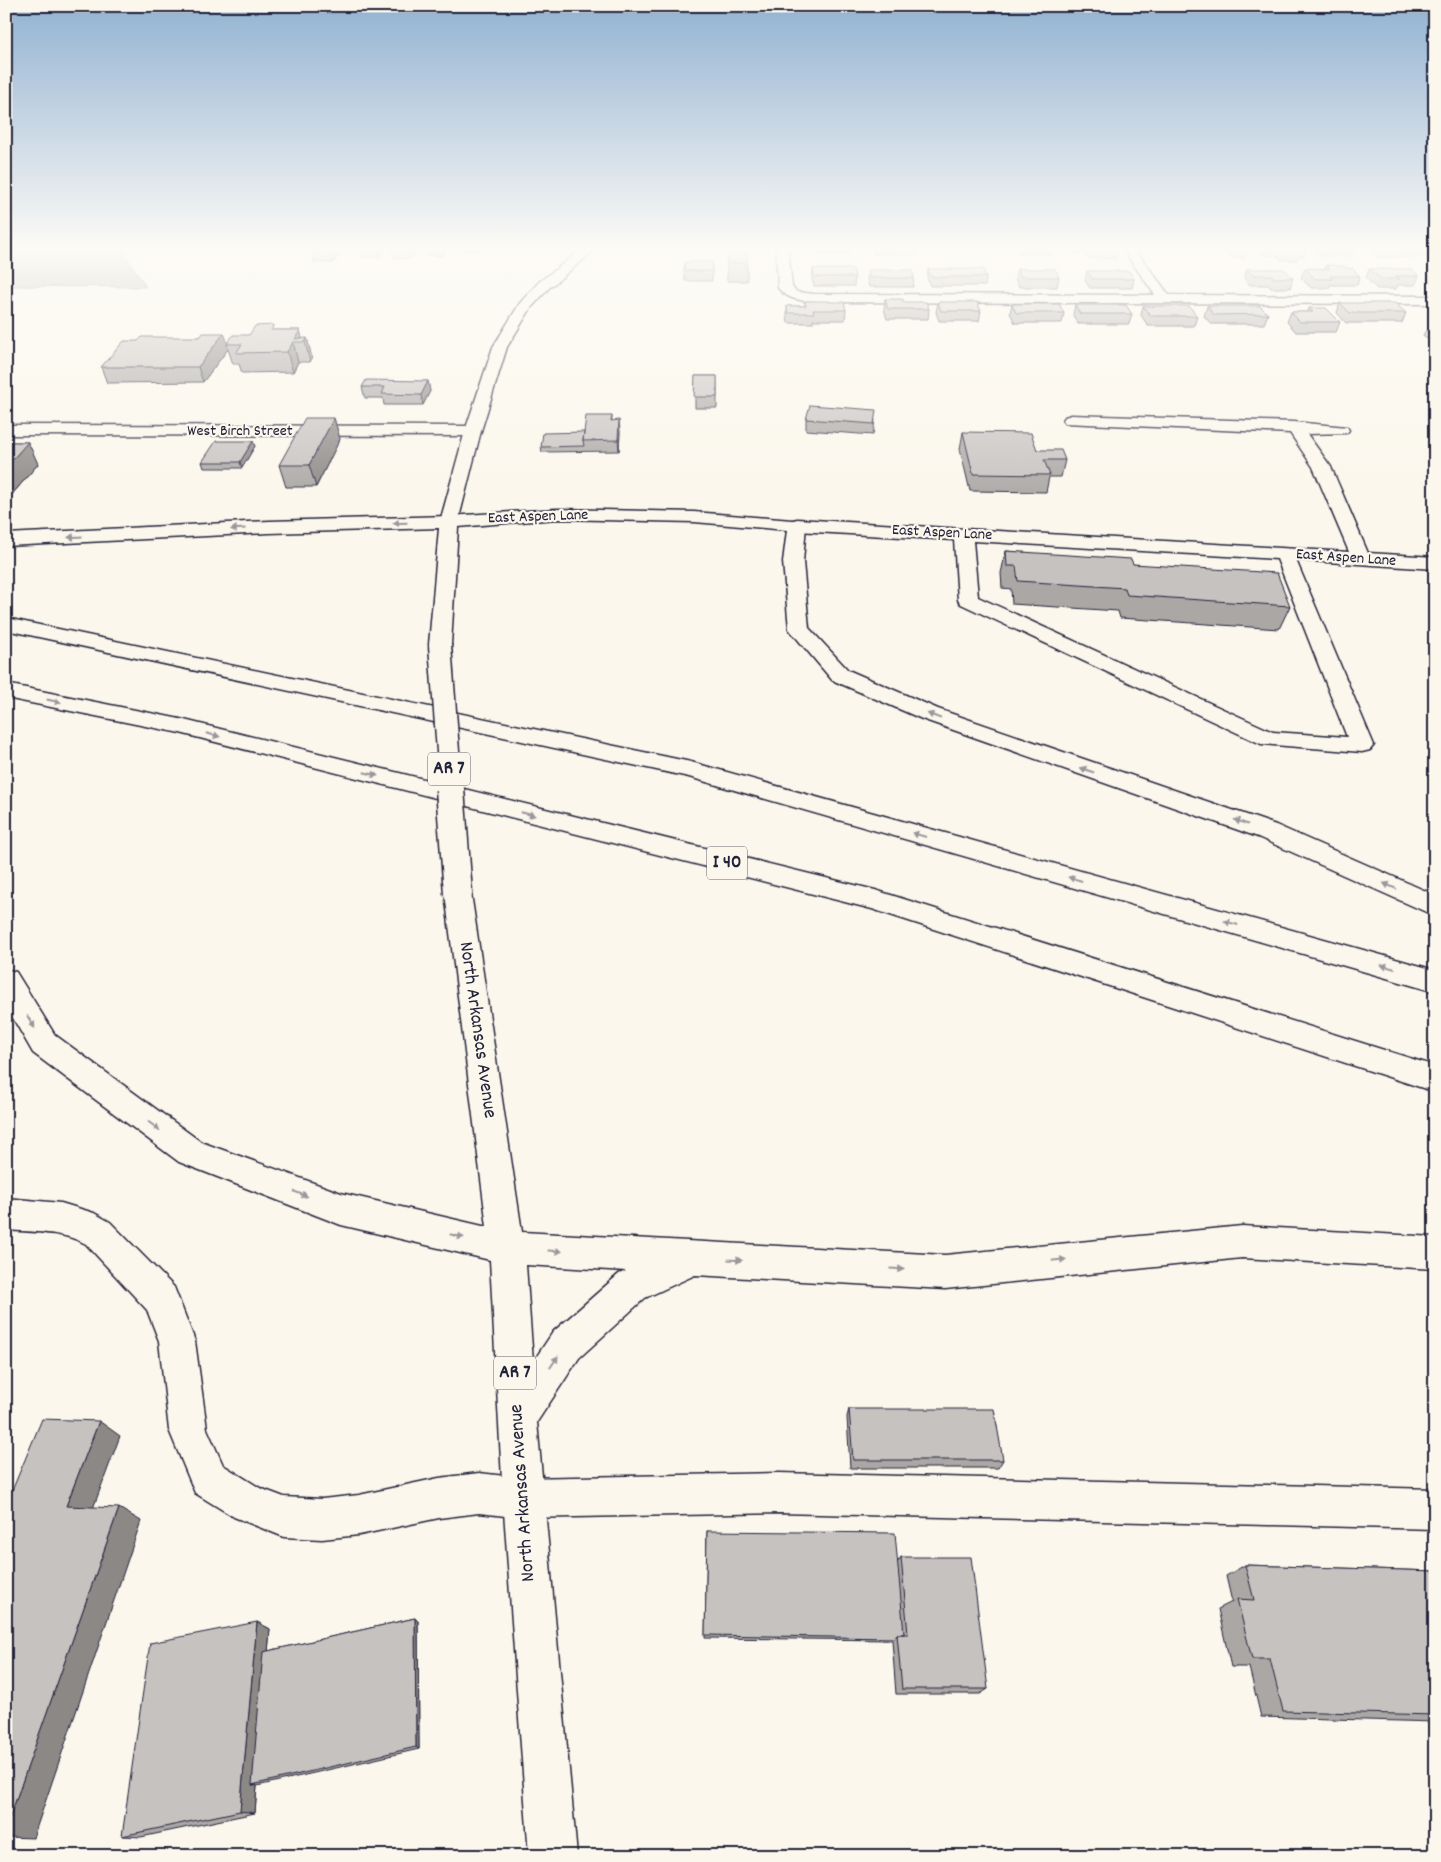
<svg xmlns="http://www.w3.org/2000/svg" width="1441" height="1862" font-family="Dekko,sans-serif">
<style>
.water{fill:#b1aeb0;stroke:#787681}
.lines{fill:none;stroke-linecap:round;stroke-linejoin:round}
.minor-casing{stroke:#22223b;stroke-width:3}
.major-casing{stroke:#22223b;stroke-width:3}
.highway-casing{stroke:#22223b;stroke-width:3}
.minor{fill:#fbf7ec;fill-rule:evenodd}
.major{fill:#fbf7ec;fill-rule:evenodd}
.highway{fill:#fbf7ec;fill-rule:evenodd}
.highway-bridge-far1-casing{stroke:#22223b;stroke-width:25;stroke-linecap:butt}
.highway-bridge-casing{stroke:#22223b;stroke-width:31;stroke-linecap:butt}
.highway-bridge-far1{stroke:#fbf7ec;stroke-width:22}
.highway-bridge{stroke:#fbf7ec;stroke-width:28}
.wall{fill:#aaa7a5;stroke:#22223b}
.shaded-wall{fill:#8b8886;stroke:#22223b}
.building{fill:#c6c2c0;stroke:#22223b}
.oneway{fill:#99979c}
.labels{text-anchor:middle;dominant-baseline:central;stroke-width:4.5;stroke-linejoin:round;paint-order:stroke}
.far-street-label{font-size:16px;fill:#22223b;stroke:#fbf7ec}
.shield{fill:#fbf7ec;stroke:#636270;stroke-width:1}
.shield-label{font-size:19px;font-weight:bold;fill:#22223b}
.street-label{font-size:20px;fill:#22223b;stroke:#fbf7ec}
</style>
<rect width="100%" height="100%" fill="#fbf7ec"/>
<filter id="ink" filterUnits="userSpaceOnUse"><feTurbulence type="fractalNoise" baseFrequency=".02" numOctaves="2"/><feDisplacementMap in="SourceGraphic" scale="10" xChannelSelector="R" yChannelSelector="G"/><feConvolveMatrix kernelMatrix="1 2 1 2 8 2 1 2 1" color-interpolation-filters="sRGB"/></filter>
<g filter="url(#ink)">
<path class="water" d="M6,248H121L146,287L6,286Z"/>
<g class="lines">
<defs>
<path id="minor" d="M776,248H788L792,287L797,292L814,294L1155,295L1122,248H1134L1169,295L1435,296V304L814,302C800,300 788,300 778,288Z
M1071,415L1294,422L1347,427L1349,430L1347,433L1307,434L1331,467L1368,553L1435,557V569L1296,560L1374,745L1370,750L1362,752L1261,744L961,604L958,600L954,540L797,531L790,529L788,525L790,521L797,519L1349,552L1313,467L1290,433L1065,423L1063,420L1065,417ZM973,541L1277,559L1347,737L1273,732L978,597Z
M6,425L473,426L479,428L481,431L479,434L473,436L6,435Z
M6,1198L61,1203L94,1213L110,1222L174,1287L195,1341L207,1429L223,1465L260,1488L284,1497L322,1499L359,1495L439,1478L479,1473L523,1478L779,1473L1435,1489V1529L779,1513L523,1518L479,1513L439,1518L359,1535L322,1539L284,1537L234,1517L195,1493L169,1430L159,1341L147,1310L86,1244C62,1231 33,1232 6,1230Z"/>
<path id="major" d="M584,248H597L549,288L531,308L507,347L481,431L458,522L456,526L449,528L442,526L440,522L465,431L493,347L520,303L539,282Z"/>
<path id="highway" d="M557,509L694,512L804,521L806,525L803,562L809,628L848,670L938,709L1276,825L1435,895V916L1258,837L922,719L832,680L789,629L783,562L787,530L694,522L557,519L458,527L451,645L447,649L440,651L433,649L429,645L439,528L269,533L6,546V534L269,521L449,516Z
M6,618L691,762L1435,970V992L689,777L6,630Z
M6,684L180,719L875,890L1435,1066V1092L872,909L180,733L6,698Z
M458,883L467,886L471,893L522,1232L945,1255L1242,1226L1435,1237V1269L1242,1258L945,1289L695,1275L645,1298L579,1358L537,1422L577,1856H529L503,1498L490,1260L341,1225L179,1162L33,1053L6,1006V969L16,972L55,1035L201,1142L341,1193L487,1227L445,893L449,886ZM526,1265L626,1271L619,1274L553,1332L533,1362Z"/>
</defs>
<use href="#minor" class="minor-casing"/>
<use href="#major" class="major-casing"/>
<use href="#highway" class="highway-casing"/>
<use href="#minor" class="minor"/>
<use href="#major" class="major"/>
<use href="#highway" class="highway"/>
<defs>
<path id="highway-bridge-far1" d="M440,645L451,791"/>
<path id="highway-bridge" d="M450,789L458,893"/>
</defs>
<use href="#highway-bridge-far1" class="highway-bridge-far1-casing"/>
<use href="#highway-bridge" class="highway-bridge-casing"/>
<use href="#highway-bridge-far1" class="highway-bridge-far1"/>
<use href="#highway-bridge" class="highway-bridge"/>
</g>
<path class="wall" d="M316,248H344L333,263L314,262L312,253Z
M360,248H387L380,257H362Z
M392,248H418L412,258H394Z
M425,248H446L442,256L426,255Z
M463,248H482L481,250H463Z
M494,248H513L512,250H494Z
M730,248H769L768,250H730Z
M817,248H850L849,254H818Z
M872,248H918L917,254H874Z
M952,248H990L989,251H954Z
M1015,248H1053L1052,254H1019Z
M1065,248H1117L1118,249L1116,258H1088L1086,253H1068Z
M1200,248H1247L1248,249L1245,258H1233L1229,254H1205Z
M1258,248H1307L1304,256H1299L1297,260H1281L1277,255H1264Z
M1313,248H1355L1351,256H1322Z
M1372,248H1432L1428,257H1378L1371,251Z
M727,254L747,263V281H727Z
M712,262V281H685L684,271Z
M1326,265L1346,268L1360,276L1357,285H1330L1329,288H1311L1301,278L1305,268L1325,269Z
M813,269L855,277L854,286H814L812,279Z
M928,269L986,277L985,286H930L927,278Z
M1017,269L1059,277L1057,287H1019L1015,279Z
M1247,269L1293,278L1290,288H1271L1268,285H1250L1244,278Z
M1369,269L1419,276L1415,285H1398L1396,289H1377L1366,278Z
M868,270L914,278L913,287H869L867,280Z
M1432,270H1435V286L1428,280Z
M1087,271L1134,279L1132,288H1090L1085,281Z
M885,299L903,302L929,309L928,319H887L884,309Z
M805,301L829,302L846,310L845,320H813V323H788L787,316V306H805Z
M938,302L981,311L979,321H939L936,312Z
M1340,303L1406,313L1402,323H1346L1337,313Z
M1012,304L1064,313L1062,323H1015L1010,313Z
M1075,305L1132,314L1129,324H1078L1073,315Z
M1143,306L1197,316L1194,326H1148L1141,315Z
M1207,306L1268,314L1264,324H1211L1204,316Z
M1309,308L1340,322L1336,332H1296L1287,322L1291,312H1308Z
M275,330H300L302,339L307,338L312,358L310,362H298L293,372L242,373L239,364H233L228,349L203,382L107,383L101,367L138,341L200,337L227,343L249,335Z
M1426,330H1435V339H1428L1423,335Z
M695,376H717V408H695Z
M428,381L430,391L423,405H384L383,398H365L362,387Z
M612,416V421L620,431L619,451L542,452L541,447L584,432Z
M334,418L340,439L316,487H286L279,465Z
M806,419L875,420L873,435L806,430Z
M963,432L1037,450L1065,460L1061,477H1049L1046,492L970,491L960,449Z
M6,442H28L38,464L9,498H6Z
M255,446L242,468H204L202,462Z
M1006,551L1133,564L1290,606L1279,629L1120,618L1118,611L1012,604L1011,589L1002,588L1001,573Z
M849,1409L1003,1460L998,1468H850L847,1417Z
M707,1531L897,1563L901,1557L988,1689L980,1694H896L892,1640L705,1638Z
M1245,1565L1435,1571V1722L1261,1717L1249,1667H1231L1218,1609L1232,1602L1226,1576Z
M415,1618L418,1621L419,1749L257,1786L255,1813L141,1837L122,1836L257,1622L270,1629L268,1651Z"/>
<path class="shaded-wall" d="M335,248H344L333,263L331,253Z
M379,248H387L380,257Z
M411,248H418L412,258L410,249Z
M440,248H446L442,256Z
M300,330L303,342L295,339Z
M224,333L228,344H227L228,349L203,382L198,367Z
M307,338L312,358L310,362L305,342Z
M293,342L298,362L293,372L287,352Z
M428,381L430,391L423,405L421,395Z
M334,418L340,439L316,487L309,465Z
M619,420L620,431L619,451L618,440Z
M253,441L255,446L242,468L240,462Z
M28,442L38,464L9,498L6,492V467Z
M99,1421L120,1436L89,1519L66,1506Z
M119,1508L141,1521L33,1838L6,1837V1828Z
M415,1618L418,1621L419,1749L416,1747Z
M257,1622L270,1629L257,1784L252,1785L257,1786L255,1813L240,1811Z"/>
<path class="building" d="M316,248H335L331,253H312Z
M392,248H411L410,249Z
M1090,248H1117L1118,249H1091Z
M1234,248H1247L1248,249H1236Z
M1282,248H1298L1301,250H1285Z
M727,254H747V263H727Z
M685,262H712V271H684Z
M1326,265L1343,266L1346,268L1353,269L1360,276H1330L1333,279H1315L1305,268L1330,269Z
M813,269H853L855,277H814Z
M928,269H983L986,277H931Z
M1017,269H1055L1059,277H1021Z
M1247,269H1284L1293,278H1274L1271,275H1253Z
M1369,269H1411L1419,276H1396L1400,279H1381Z
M868,270H912L914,278H870Z
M1087,271H1129L1134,279H1092Z
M885,299H903V302H926L929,309H888Z
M805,301H829V302H844L846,310H813L814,313H788L787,306H806Z
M938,302H977L981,311H941Z
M1340,303H1395L1406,313H1350Z
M1012,304H1059L1064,313H1016Z
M1075,305H1126L1132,314H1080Z
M1143,306H1189L1197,316H1151Z
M1207,306H1260L1268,314L1214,315Z
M1309,308H1326L1340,322H1300L1291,312H1313Z
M274,325L271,330H300L295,339L307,338L305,342H293L287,352L236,353L242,344H227L233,335H249L255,326Z
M1426,330H1435V334H1430Z
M203,333H224L198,367H101L124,341H138L142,337H200Z
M695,376H717V397H694Z
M366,380L428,381L421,395L382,394L385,387H362Z
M810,405L876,410L874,424L806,419Z
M586,416H612L611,421L619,420L618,440L583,441Z
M305,418H334L309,465H279Z
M584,432L583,441L584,446L541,447L543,433Z
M963,432L1031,433L1037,450H1061L1065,460H1044L1050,475L973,474Z
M216,441H253L240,462H202Z
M6,442H28L6,467Z
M1006,551L1131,559L1133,564L1277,573L1290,606L1127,595L1125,588L1018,581L1016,566H1007Z
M849,1409H994L1003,1460H853Z
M42,1419L99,1421L66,1506L119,1508L6,1828V1505Z
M707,1531L895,1533L904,1634H897L894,1638L705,1635Z
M901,1557H971L988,1689H902L897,1634H908Z
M1245,1565L1435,1571V1715L1283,1711L1270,1659H1252L1237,1599L1254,1600Z
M415,1618L416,1747L252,1785L263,1652Z
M257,1622L240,1811L122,1836L150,1643Z"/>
<defs><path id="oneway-solid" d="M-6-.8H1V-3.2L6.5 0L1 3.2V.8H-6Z" transform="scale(1.25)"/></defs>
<g class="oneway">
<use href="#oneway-solid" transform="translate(400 523) rotate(178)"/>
<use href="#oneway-solid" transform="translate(238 529) rotate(177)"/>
<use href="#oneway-solid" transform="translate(75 537) rotate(177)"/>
<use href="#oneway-solid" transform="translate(54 701) rotate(12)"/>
<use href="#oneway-solid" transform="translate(934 716) rotate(-159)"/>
<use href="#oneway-solid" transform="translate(213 735) rotate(14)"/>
<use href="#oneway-solid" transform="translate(1087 770) rotate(-161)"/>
<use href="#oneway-solid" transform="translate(371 774) rotate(14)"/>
<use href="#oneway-solid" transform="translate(528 814) rotate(14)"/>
<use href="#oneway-solid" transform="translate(1241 822) rotate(-161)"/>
<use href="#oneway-solid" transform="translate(919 835) rotate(-164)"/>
<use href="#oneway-solid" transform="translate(1075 879) rotate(-164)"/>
<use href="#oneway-solid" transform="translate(1390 886) rotate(-156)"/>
<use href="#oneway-solid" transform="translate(1231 923) rotate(-164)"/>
<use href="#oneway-solid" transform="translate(1388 967) rotate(-164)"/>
<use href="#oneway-solid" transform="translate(31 1022) rotate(59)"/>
<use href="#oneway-solid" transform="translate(154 1126) rotate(37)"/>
<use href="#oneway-solid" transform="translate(301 1194) rotate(21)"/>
<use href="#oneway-solid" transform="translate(457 1236) rotate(13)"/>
<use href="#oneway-solid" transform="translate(555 1251) rotate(3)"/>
<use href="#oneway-solid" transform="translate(735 1260) rotate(3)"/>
<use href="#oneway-solid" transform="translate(1059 1260) rotate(-6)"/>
<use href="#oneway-solid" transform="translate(897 1269) rotate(3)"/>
<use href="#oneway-solid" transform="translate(554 1362) rotate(-56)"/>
</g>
</g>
<linearGradient id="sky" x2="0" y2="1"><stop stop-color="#92b2d2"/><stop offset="0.49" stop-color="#fdfbf6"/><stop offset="1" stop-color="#fdfbf6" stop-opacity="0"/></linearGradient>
<rect width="1441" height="508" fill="url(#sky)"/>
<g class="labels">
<g class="far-street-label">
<text x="240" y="431">West Birch Street</text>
<text transform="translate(538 517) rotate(-2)">East Aspen Lane</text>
<text transform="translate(942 533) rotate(3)">East Aspen Lane</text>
<text transform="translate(1346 558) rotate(4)">East Aspen Lane</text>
</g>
<g class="shield">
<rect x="428" y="752.5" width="42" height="33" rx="4"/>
<rect x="707" y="846.5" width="40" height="33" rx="4"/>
<rect x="494" y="1356.5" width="42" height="33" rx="4"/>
</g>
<g class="shield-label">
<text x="449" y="769">AR 7</text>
<text x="727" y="863">I 40</text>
<text x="515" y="1373">AR 7</text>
</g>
<g class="street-label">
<text transform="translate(477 1030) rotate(82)">North Arkansas Avenue</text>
<text transform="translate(523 1493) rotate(-94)">North Arkansas Avenue</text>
</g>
</g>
<rect width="1441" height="1862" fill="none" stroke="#fbf7ec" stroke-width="25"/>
<rect x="12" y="12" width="1416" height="1837" fill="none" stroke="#22223b" stroke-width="2" filter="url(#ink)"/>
</svg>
